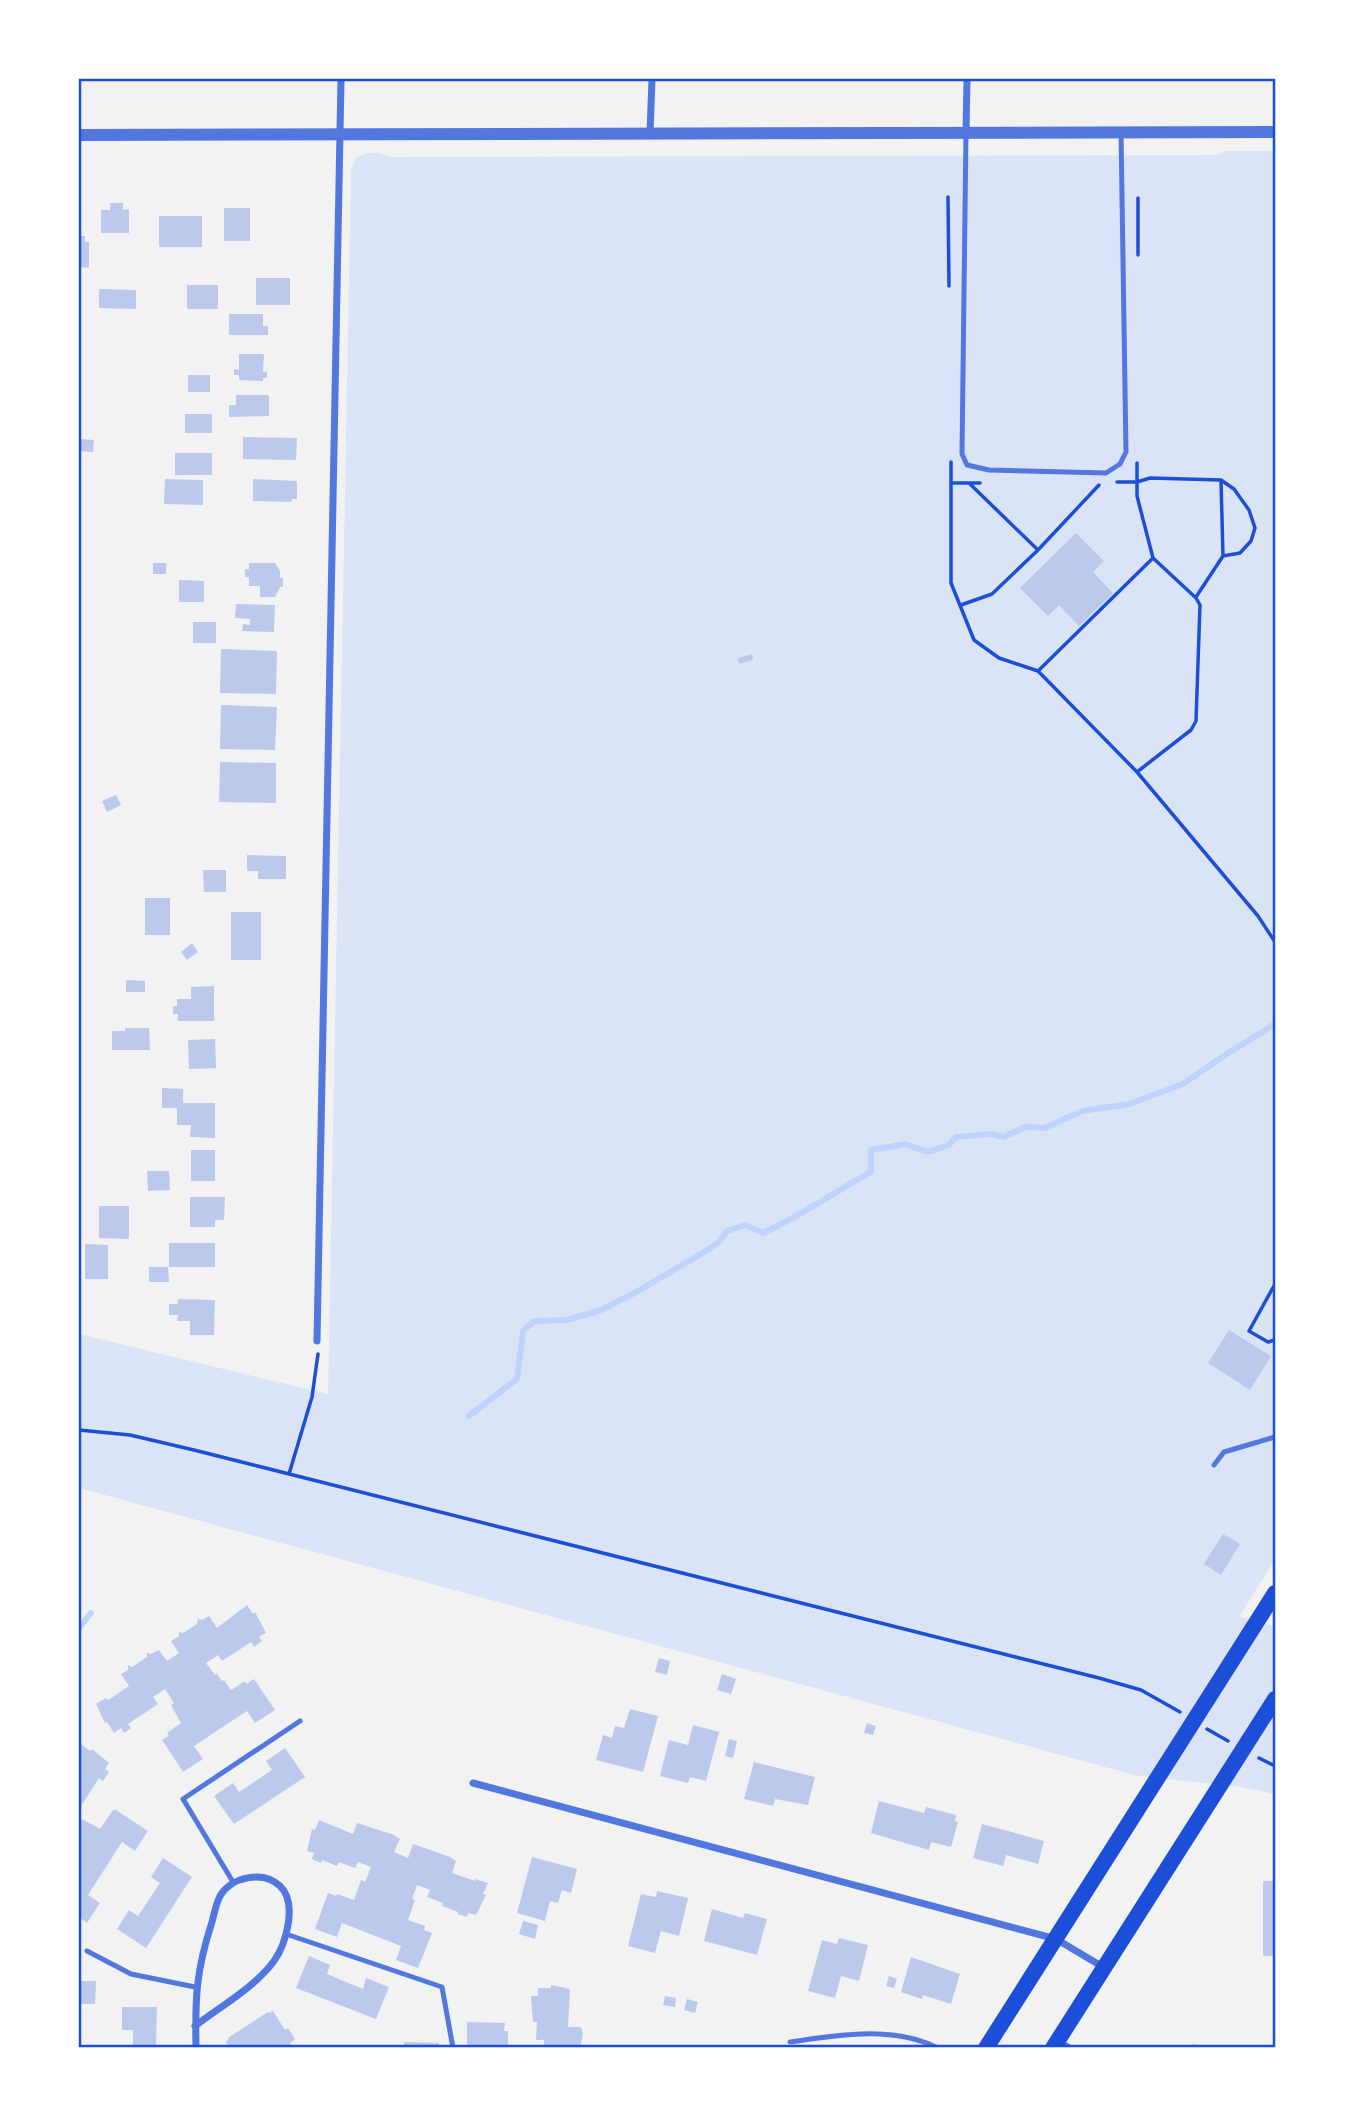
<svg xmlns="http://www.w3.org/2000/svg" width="1354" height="2127" font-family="'Source Sans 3',sans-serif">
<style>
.green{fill:#dbe4f7}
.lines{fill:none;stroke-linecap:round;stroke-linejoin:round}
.stream{stroke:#bfd3fe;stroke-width:6}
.building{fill:#bdc9ec}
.path{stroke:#1d4ed8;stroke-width:3.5}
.service{stroke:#5277de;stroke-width:5}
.minor{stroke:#5277de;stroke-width:7}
.tertiary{stroke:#5277de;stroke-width:12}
.primary{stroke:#1d4ed8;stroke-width:16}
.neatline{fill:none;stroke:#1d4ed8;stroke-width:2.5}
</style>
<rect width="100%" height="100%" fill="#f2f2f2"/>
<path class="green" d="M1225,151H1275V1560L1239,1617L1275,1626V1794L1241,1787L1138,1776L79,1488V1334L328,1394L351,170L356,158C367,151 379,151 390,157L1217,155Z"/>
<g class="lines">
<path class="stream" d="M469,1416L517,1379L523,1331L534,1321L567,1320L601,1310L638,1291L701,1254L719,1242L727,1231L745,1225L763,1233C801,1216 834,1192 871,1172V1150L905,1144L928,1152L949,1145L956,1137L991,1134L1004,1137L1025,1127L1045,1128L1082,1111L1129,1104L1183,1084L1228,1053L1275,1024
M79,1628L91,1613"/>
</g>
<path class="building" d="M110,203H123V210L129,209V233H101V210H110Z
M224,208H250V241H224Z
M159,216H202V247H159Z
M79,236H85V242H89V268L79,267Z
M256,278H290V305H256Z
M187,285H218V309H187Z
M99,289L136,290V309L99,308Z
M229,314H263V326H268V335H229Z
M239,354H264L263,372H267V378H263V381L239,380V375H234V369L239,370Z
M188,375H210V392H188Z
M236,395H269V416L229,417V405H236Z
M185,414H212V433H185Z
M243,437L297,438L296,460L243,459Z
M80,439L94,440L93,452L79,451Z
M175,453H212V475H175Z
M165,479L203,480V505L164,504Z
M253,479L297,481V499H292L291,502L253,501Z
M1076,533L1104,561L1093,572L1113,593L1079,626L1059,605L1048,616L1020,588Z
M153,563H166V574H153Z
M249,563H275L280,571V578H283V587H280L275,597H260V586H249V577H245V569H249Z
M179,580L204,581V602H179Z
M236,604L275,605L274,632L242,631L243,624L250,625V619L235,618Z
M193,622H216V643H193Z
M221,649L277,651L276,694L220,693Z
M752,654L753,660L739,664L738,658Z
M221,705L277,707L275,750L220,749Z
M220,762L276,763V803L219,802Z
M116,795L121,805L107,812L102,801Z
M247,855L286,856V879H258V871H247Z
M203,870H226V892H204Z
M145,898H170V935H145Z
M231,912H261V960H231Z
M192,943L198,952L187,960L181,952Z
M126,980L145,981V992H126Z
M214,986V1021H178V1014H173V1006H177V999H191V987Z
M125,1028H149L150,1050H112V1031H125Z
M215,1039L216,1068L189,1069L188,1040Z
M162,1088L183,1089V1103H215V1138L190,1137L191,1125H177V1108H162Z
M191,1150H215V1181H191Z
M147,1171H169L170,1190L148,1191Z
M190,1197H225L224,1220H215V1227H190Z
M99,1206H129V1239L99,1238Z
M169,1243H215V1267H169Z
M85,1244L108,1245V1279H85Z
M149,1267H168L169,1282H149Z
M178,1299L215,1300L214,1335H190V1321H177L178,1315H169V1304H178Z
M1229,1330L1271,1356L1250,1390L1208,1363Z
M1223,1534L1240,1544L1221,1575L1204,1564Z
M247,1605L253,1614L255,1612L266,1633L259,1637L262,1641L254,1647L251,1642L222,1661L218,1655L206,1663L215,1675L217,1674L222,1681L224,1680L231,1690L245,1681L246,1684L254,1679L275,1710L255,1723L247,1711L194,1746L203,1759L183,1772L162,1740L169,1736L167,1733L181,1723L171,1705L174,1703L165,1689L153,1697L158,1704L128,1724L131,1728L124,1733L121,1728L114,1733L107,1722L105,1723L96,1704L106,1698L108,1700L129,1686L121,1674L128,1670V1665L132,1667L147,1657V1653L151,1654L159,1650L167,1661L179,1653L171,1641L179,1636V1632L183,1633L197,1624L198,1619L202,1620L209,1616L217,1628Z
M659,1658L670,1661L667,1675L655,1672Z
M722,1674L736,1679L731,1694L717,1690Z
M630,1709L658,1716L643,1772L596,1760L603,1735L612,1738L615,1726L624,1728Z
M867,1723L876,1726L873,1735L864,1733Z
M693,1725L719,1732L706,1781L690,1777L688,1783L660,1776L669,1740L688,1745Z
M729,1739L737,1741L733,1758L725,1756Z
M81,1744L90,1751L92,1749L109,1763L105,1769L109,1772L103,1781L99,1778L81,1806L79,1805V1747Z
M285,1748L305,1777L234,1824L214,1796L233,1783L239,1792L272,1770L266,1761Z
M754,1762L815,1777L808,1805L775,1799L773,1806L744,1799Z
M879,1801L924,1813L926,1807L956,1815L955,1821L958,1822L951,1847L931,1842L929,1850L871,1833Z
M113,1810H116L148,1831L135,1851L122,1842L88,1895L100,1903L87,1923L79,1917V1823L82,1819L100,1829Z
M319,1820L353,1834L357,1823L394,1835L400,1839L394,1852L408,1858L413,1844L450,1857L456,1861L452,1873L475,1881V1879L488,1883L483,1894L486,1895L476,1915L468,1913L467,1917L458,1914V1912L442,1906L443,1903L427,1897L430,1890L417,1885L412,1899L415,1900L408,1920L425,1926L424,1930L432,1933L418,1968L396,1960L401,1946L342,1923L337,1937L315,1929L328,1893L336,1896L337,1894L354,1900L361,1880L365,1882L371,1867L358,1862L355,1868L339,1862L337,1866L322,1860L321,1863L312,1859L314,1853L307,1851L312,1829L315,1830Z
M982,1824L1044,1841L1038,1864L1006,1855L1003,1866L973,1858Z
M532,1857L577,1869L571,1893L562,1890L558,1903L550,1901L545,1921L517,1913Z
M163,1858L192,1877L146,1948L117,1929L129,1910L138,1916L160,1883L151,1877Z
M1263,1881H1275V1956H1263Z
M657,1891L688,1898L679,1936L661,1931L655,1953L628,1946L641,1894L656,1897Z
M712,1909L743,1918L745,1913L767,1919L757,1955L704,1941Z
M523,1921L538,1925L535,1939L519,1934Z
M839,1938L868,1945L859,1981L841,1976L835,1998L808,1991L822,1940L837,1944Z
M309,1956L330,1965L327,1974L363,1989L366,1978L389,1987L376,2019L296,1988Z
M911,1957L960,1974L951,2004L923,1995L922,1999L901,1992Z
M889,1976L897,1979L894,1988L886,1986Z
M79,1981H96L95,2004H79Z
M551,1985L570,1989L568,2027H581L583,2034L580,2048H544V2040H536L537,2022H533L531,1996H538V1988H551Z
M665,1996L676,1998L675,2007L663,2005Z
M687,1999L698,2002L695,2013L684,2010Z
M122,2007H157L156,2048H133V2030H122Z
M273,2011L285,2030L288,2028L295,2039L290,2043L293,2048H230L226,2042L229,2039L228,2038L268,2012L269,2013Z
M467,2022L505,2023L504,2031H508V2045L517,2046V2048H481L482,2046H467Z
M404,2042L439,2043V2048H404Z"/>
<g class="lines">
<path class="path" d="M948,197L949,286
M1138,255V198
M951,462V583L974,640L999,658L1038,671L1137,772
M1137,463V496L1153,558L1196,598L1200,605L1196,721L1191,730L1137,772L1258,916L1275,942
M1221,481L1223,556
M1117,482H1137L1150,478L1221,480L1234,489L1249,510L1255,528L1251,541L1240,553L1223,556L1196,597
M951,483H980
M970,484L1038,550L1099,485
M961,605L992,594L1038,550
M1038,671L1153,558
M1275,1284L1249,1331L1268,1342L1275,1340
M79,1430L130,1435L194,1450L1099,1678L1141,1690L1180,1712
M289,1474L312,1397L318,1354
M1207,1729L1228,1741
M1259,1758L1275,1766"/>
<path class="service" d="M966,132L962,454L967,465L989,470L1106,473L1120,464L1126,452L1121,132
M1214,1465L1224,1452L1275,1437
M233,1882L183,1799L300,1721
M286,1934L442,1987L453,2048
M87,1951L131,1974L195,1987
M790,2042C838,2035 892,2025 938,2048
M1061,2042L1071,2048
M1192,2048L1194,2047"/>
<path class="minor" d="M966,132L967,79
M650,133L652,79
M317,1341L341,79
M473,1783L1056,1939L1103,1967
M195,2026C221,2006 255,1987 274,1961C286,1944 298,1903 280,1886C263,1870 231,1877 220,1896C216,1904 214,1914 212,1922C196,1971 195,1998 196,2048"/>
<path class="tertiary" d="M79,135L1275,132"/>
<path class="primary" d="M986,2048L1275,1593
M1053,2048L1275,1699"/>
</g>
<rect width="1354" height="2127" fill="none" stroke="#ffffff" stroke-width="161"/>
<rect x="80" y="80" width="1194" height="1966" class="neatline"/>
</svg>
